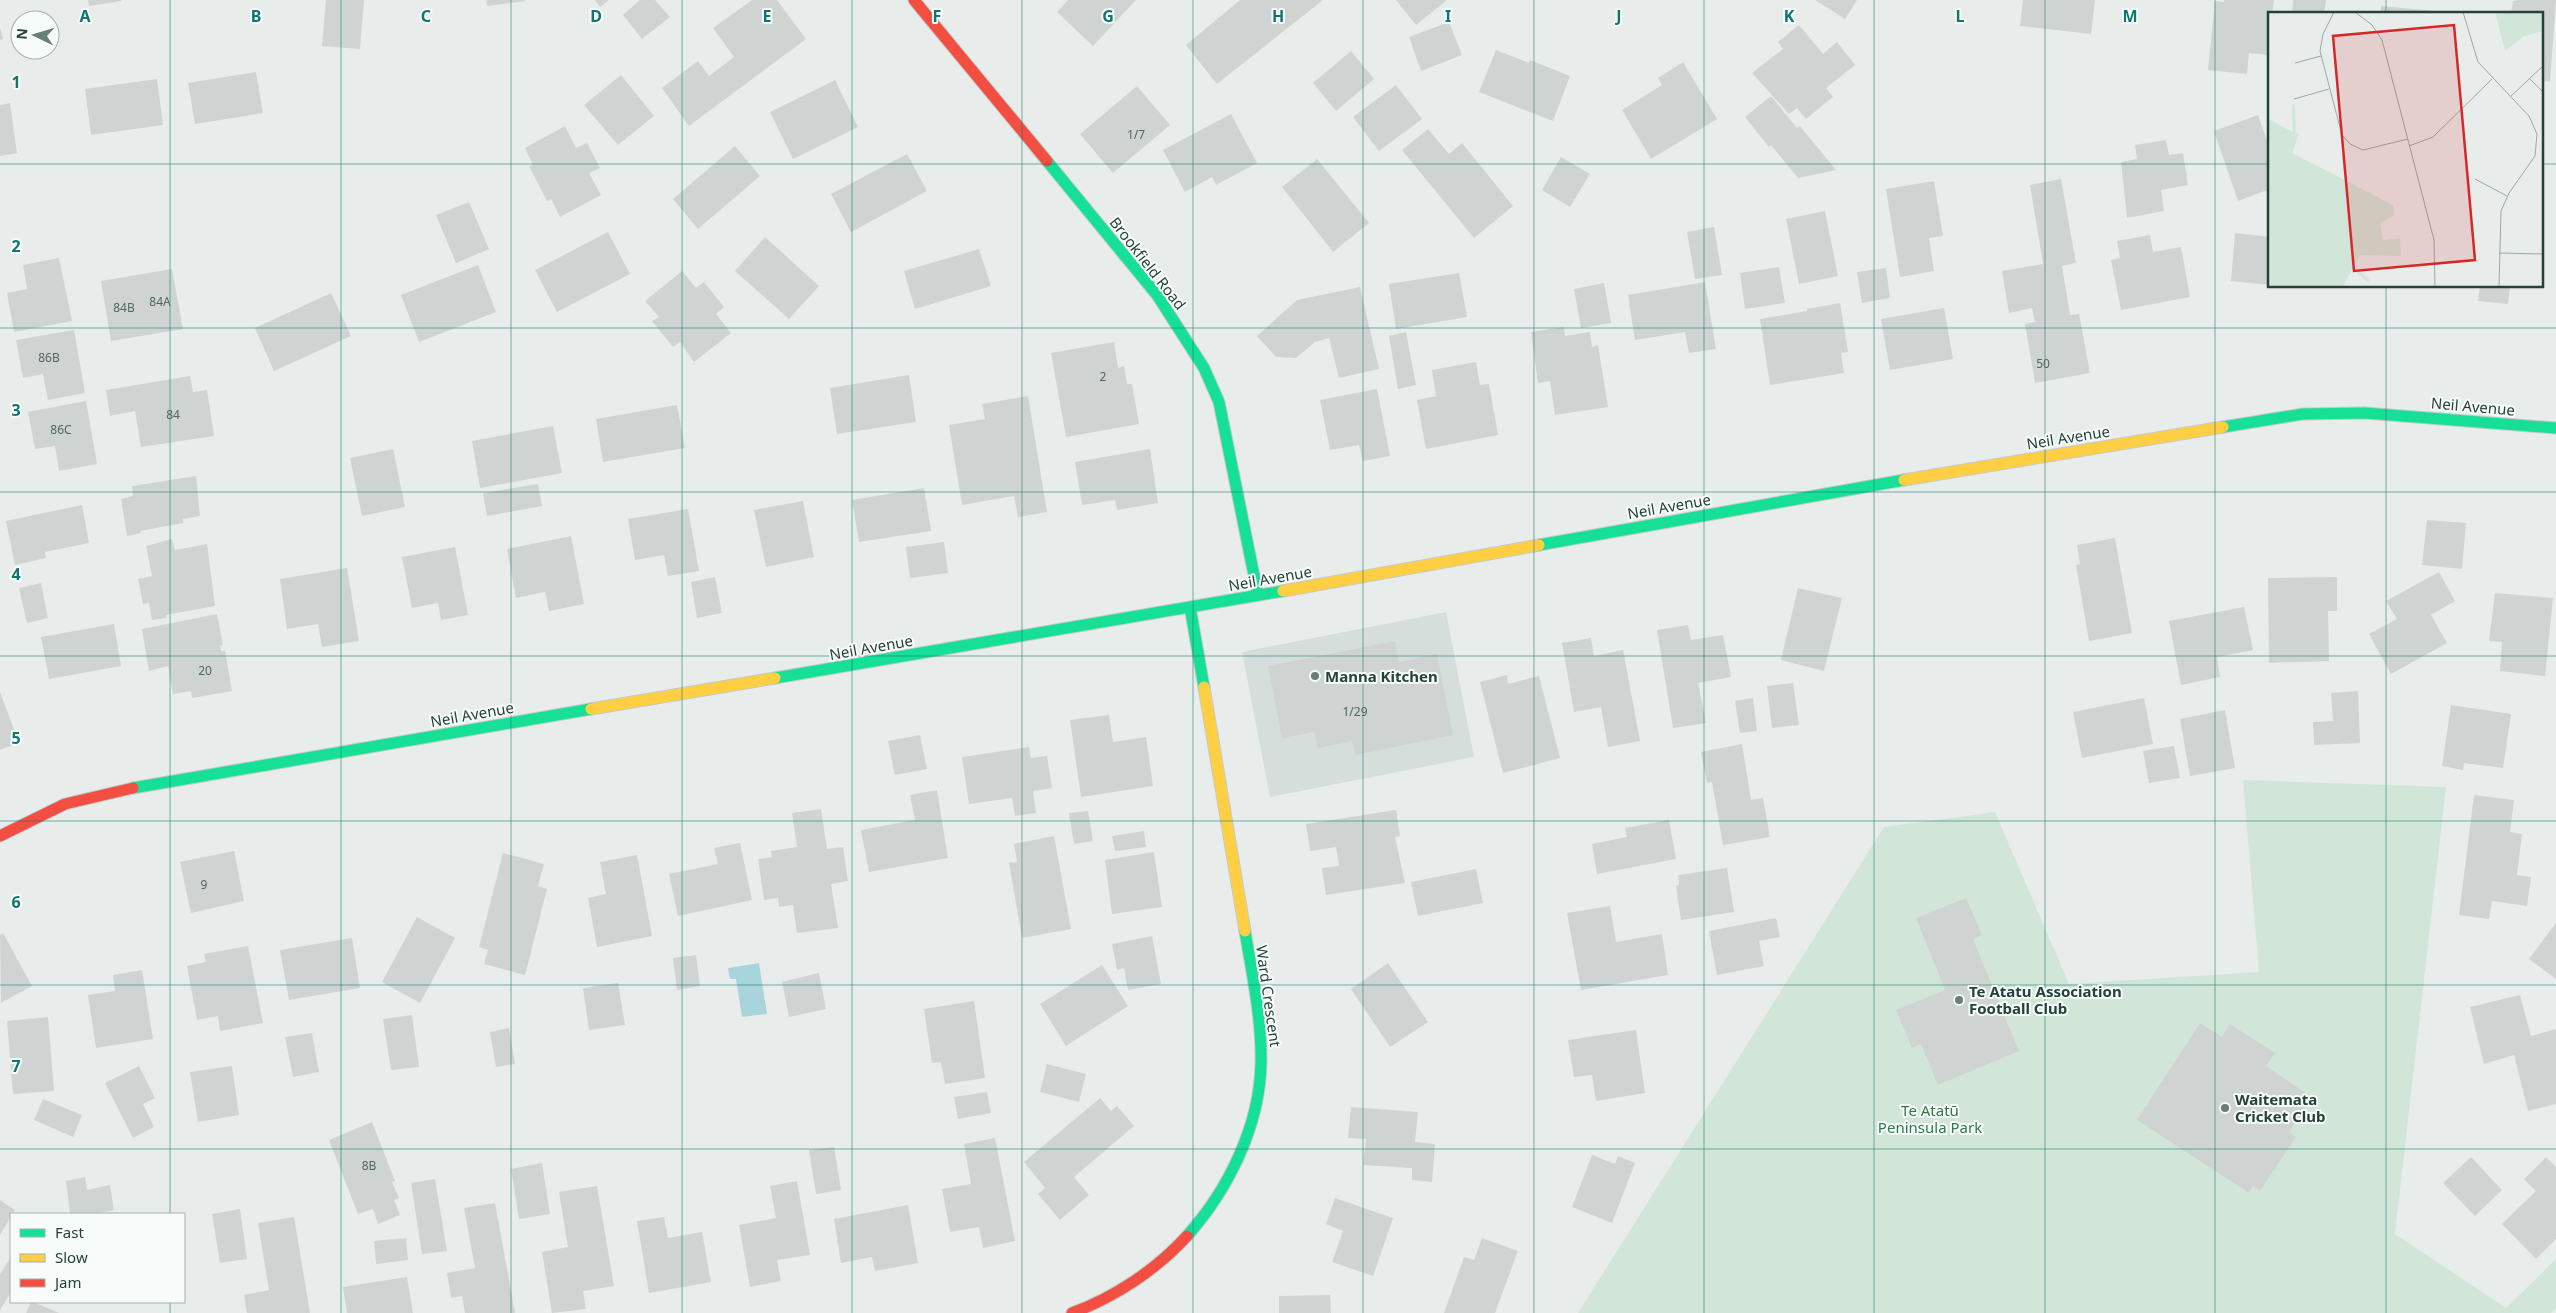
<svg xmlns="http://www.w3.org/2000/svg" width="2556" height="1313" font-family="'Noto Sans',sans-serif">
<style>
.built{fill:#d6dedb}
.green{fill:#d1e6d8}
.water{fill:#a9d4db}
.building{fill:#cfd4d2}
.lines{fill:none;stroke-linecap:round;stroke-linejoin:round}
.fast-casing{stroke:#c3cbc8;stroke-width:13}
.slow-casing{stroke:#c3cbc8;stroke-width:13}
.jam-casing{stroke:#c3cbc8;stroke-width:13}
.fast{stroke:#16e098;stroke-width:11}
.slow{stroke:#ffcf43;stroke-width:11}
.jam{stroke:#f24e42;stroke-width:11}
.grid{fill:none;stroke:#0f766e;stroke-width:1;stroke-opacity:0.55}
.poi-dot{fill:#697e78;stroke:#f7fbf9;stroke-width:2}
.labels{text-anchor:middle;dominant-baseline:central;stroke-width:4;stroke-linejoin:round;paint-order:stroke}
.number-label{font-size:12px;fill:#506761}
.street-label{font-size:15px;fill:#24423a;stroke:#f7fbf9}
.poi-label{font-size:15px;font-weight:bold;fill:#24423a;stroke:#f7fbf9;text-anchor:start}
.park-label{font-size:15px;fill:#2d7a4b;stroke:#f7fbf9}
.inset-road{fill:none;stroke:#9aa9a4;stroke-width:1}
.view{fill:#d62828;fill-opacity:0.15;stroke:#d62828;stroke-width:2.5}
.inset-edge{fill:none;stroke:#24423a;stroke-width:2.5}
.grid-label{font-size:16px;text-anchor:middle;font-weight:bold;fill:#0f766e;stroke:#f7fbf9;stroke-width:4;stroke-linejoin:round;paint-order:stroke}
</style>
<rect width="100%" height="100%" fill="#e8edeb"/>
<path class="built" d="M1446,612L1474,757L1270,797L1242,652Z"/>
<path class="green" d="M2243,780L2446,787L2395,1234L2506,1308L2556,1259V1308L2551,1313H1578L1884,827L1995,812L2069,984L2259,972Z"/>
<path class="water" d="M759,963L767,1014L742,1017L736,979H730L728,968Z"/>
<path class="building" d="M88,0H121V1L89,6Z
M326,0H364L360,49L322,46Z
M486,0H525V1L487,6Z
M595,0H609L600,7Z
M640,0H655L670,17L642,39L623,15Z
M752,0H777L806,39L689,126L662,88L698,61L709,76L734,57L713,28Z
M1068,0H1136L1093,46L1057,12Z
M1240,0H1323L1217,84L1186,45Z
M1396,0H1447L1416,25Z
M1815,0H1857L1845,19Z
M2023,0H2095L2091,34L2020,26Z
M2224,0H2274L2272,14H2270L2268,55L2249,53L2247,74L2208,70L2215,1L2224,2Z
M2293,0H2326L2324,14H2292Z
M2518,0H2556L2550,82L2542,81V14H2511L2513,1Z
M2381,6L2435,11V14H2381Z
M1449,22L1462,55L1421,71L1409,37Z
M1799,25L1823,54L1837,42L1855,65L1826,88L1833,97L1806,119L1797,108L1789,114L1752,73L1783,49L1778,42Z
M0,28L3,39L0,40Z
M1496,50L1529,63L1530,60L1570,76L1553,121L1479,92Z
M1351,51L1374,79L1336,111L1313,83Z
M1683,62L1717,119L1651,159L1622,110L1662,85L1658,78Z
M256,72L263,113L195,124L188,83Z
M621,75L654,116L618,145L584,105Z
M157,79L163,125L91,135L85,89Z
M835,80L858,127L793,159L770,112Z
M1396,85L1422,119L1379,151L1353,117Z
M1137,86L1170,125L1113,173L1080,134Z
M1771,96L1797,128L1800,126L1836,170L1798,178L1771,145L1769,147L1745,117Z
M10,103L17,153L0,156V105Z
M1231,114L1257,163L1216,185L1212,177L1185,192L1163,150Z
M2258,115L2267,141L2270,140V189L2238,201L2214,131Z
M565,126L576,148L587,143L600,168L589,173L601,195L560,217L551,199L547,201L529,166L533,165L525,148Z
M1428,129L1449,154L1462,143L1513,206L1474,238L1402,150Z
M2166,140L2169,155L2183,153L2188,185L2161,190L2164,211L2127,218L2121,162L2137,159L2135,145Z
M735,146L760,176L698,229L673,199Z
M907,154L927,191L851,232L831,194Z
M1561,157L1590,174L1570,207L1542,190Z
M1317,159L1369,223L1333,252L1282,187Z
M2061,179L2076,263L2062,266L2070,315L2079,314L2090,373L2035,383L2025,324L2035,322L2032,308L2009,313L2002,271L2043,264L2030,185Z
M1934,181L1943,236L1929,238L1934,271L1900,277L1886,189Z
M469,202L489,249L456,263L436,215Z
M1825,211L1838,276L1799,284L1786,219Z
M1714,227L1722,275L1695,279L1687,232Z
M608,232L630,274L557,312L535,270Z
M2235,233L2270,237V285L2231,281Z
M2150,235L2153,252L2181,247L2190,297L2121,310L2111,260L2120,258L2117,241Z
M765,237L819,286L789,319L735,271Z
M979,249L991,286L915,309L904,271Z
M59,258L72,321L14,332L7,293L27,289L23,265Z
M478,265L496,312L419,342L401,295Z
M1779,267L1785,303L1745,309L1740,273Z
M1886,268L1890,298L1862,303L1857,272Z
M172,269L183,329L111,341L101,281Z
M682,271L696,288L704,282L724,307L716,314L731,333L694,362L680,342L673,347L652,321L659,317L645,301Z
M1459,273L1467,317L1396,329L1389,284Z
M1705,282L1716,349L1689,353L1685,332L1635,340L1628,295Z
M1604,283L1611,323L1581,328L1574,289Z
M2480,286H2510L2508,304L2478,301Z
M1360,287L1379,369L1339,378L1329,338L1315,342L1296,358L1276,357L1257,336L1297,300Z
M331,293L351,336L274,371L255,328Z
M1840,303L1848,352L1841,353L1844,373L1770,385L1760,319L1807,311V309Z
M1944,308L1953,359L1890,370L1881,319Z
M1564,327L1565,336L1590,332L1592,347L1598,345L1608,407L1555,415L1550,381L1538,383L1531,332Z
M74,330L85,393L48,400L43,374L23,378L16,340Z
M1406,332L1416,385L1398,389L1389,336Z
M1114,342L1118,368L1124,366L1127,384H1132L1139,424L1066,437L1051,353Z
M1476,362L1480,385L1489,384L1498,435L1426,449L1417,400L1436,396L1432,370Z
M909,375L916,422L837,434L830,388Z
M190,376L193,392L207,390L214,436L141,447L135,411L110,416L106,390Z
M1377,389L1390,456L1363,461L1359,445L1330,450L1320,400Z
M1028,396L1047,512L1018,517L1014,496L962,505L949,425L985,419L982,404Z
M86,401L97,464L59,471L55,446L35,449L28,412Z
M677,405L685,448L603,462L596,419Z
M553,426L562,473L480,488L472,441Z
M393,449L405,507L362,516L350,458Z
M1150,449L1158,503L1117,510L1115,500L1082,505L1075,462Z
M196,476L200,516L183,519V523L140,531L141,533L127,536L121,499L133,496L132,486Z
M538,484L542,506L487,516L483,493Z
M924,488L931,531L859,542L852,500Z
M803,501L814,557L766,567L754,510Z
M82,505L89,543L45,552L46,558L15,565L6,521Z
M688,509L699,571L668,576L664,555L635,560L628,519Z
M2427,520L2466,523L2462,569L2422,565Z
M571,536L584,604L549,611L545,592L516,598L507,549Z
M2115,538L2132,633L2089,641L2076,565L2080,564L2077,545Z
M172,539L175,550L207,544L215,606L166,615V618L152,620L149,603L143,604L138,579L152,576L146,546Z
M944,542L948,573L910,578L906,547Z
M455,547L468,615L441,620L438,603L412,608L402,557Z
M347,568L359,641L322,647L318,624L287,629L280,579Z
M2439,572L2455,601L2431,615L2447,643L2391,674L2369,634L2397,619L2386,601Z
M715,577L722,613L697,618L691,582Z
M2337,577V611H2328L2329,661L2269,663L2268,578Z
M41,583L48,618L27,623L19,588Z
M1798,588L1842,598L1824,671L1781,660Z
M2495,593L2553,598L2545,676L2500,671L2502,642L2489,641Z
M2244,607L2253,650L2217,657L2220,677L2181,685L2169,621Z
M217,614L223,645L220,646L221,651H225L232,691L192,698L191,691L173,694L168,666L149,671L142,629Z
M114,624L121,666L49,679L41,637Z
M1688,625L1691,640L1723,635L1731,677L1698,683L1706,723L1673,728L1657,630Z
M1591,638L1594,656L1623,650L1640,741L1608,747L1601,707L1574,712L1562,643Z
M1395,641L1399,662L1437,654L1453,735L1355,755L1352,741L1318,748L1314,732L1282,738L1268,666Z
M1507,675L1508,684L1539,676L1560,758L1503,773L1480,682Z
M1793,683L1799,725L1772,728L1767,686Z
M2358,691L2360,743L2314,745L2313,722L2333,721L2331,693Z
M0,692L19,743L0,750Z
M1753,698L1757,731L1740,733L1735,701Z
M2144,698L2153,744L2082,758L2073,712Z
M2451,705L2511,714L2503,768L2464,763L2463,770L2442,766Z
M2225,710L2235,768L2190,776L2180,719Z
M1109,715L1113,742L1146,737L1153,786L1081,797L1070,720Z
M920,735L927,769L895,775L888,741Z
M1742,744L1751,800L1763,798L1770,837L1723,845L1712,782L1707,783L1701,752Z
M2174,746L2180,778L2149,783L2143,751Z
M1029,747L1031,758L1047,756L1052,788L1033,791L1036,813L1015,816L1012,798L969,804L962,757Z
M937,790L948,858L869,872L861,830L915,820L910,795Z
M2474,795L2514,800L2510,832L2522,834L2517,875L2531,877L2527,906L2492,901L2489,919L2459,915Z
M821,809L827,849L843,847L848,881L831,884L838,928L797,933L793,905L779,907L778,898L764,900L758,859L772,857L771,851L797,847L792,813Z
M1396,810L1400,836L1395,837L1405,883L1326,895L1322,868L1339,866L1336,847L1310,851L1306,824Z
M1088,811L1093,841L1074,844L1069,813Z
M1669,820L1676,859L1597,874L1592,844L1627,837L1625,828Z
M1144,831L1146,847L1115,851L1112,836Z
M1054,836L1071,929L1022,938L1009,863L1017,862L1014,844Z
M740,843L752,900L678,916L669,874L718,864L714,848Z
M234,851L244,901L191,913L180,862Z
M1154,852L1162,907L1112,914L1105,860Z
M503,853L544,864L538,886L547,889L525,975L484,964L488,950L479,947Z
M637,855L652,936L597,947L588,898L606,894L600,862Z
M1727,868L1734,912L1681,920L1676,886L1679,885L1678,875Z
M1476,869L1483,903L1418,916L1411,882Z
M1966,898L1982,935L1973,939L2019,1051L1938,1085L1921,1044L1912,1048L1896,1010L1945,990L1916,918Z
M1610,906L1616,942L1662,934L1668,975L1581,990L1567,913Z
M417,917L455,938L420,1003L382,982Z
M1776,918L1780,937L1759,941L1764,966L1717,975L1709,931Z
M2556,923V979L2529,959Z
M3,933L32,986L1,1003L0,935Z
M1152,936L1161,984L1128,990L1124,968L1117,970L1112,944Z
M352,938L360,988L289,1000L280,950Z
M248,946L263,1023L220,1031L218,1016L197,1020L187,966L206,962L204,954Z
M696,955L700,986L677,990L673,958Z
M1388,963L1428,1022L1390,1047L1351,989Z
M1102,965L1128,1006L1066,1046L1040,1004Z
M142,970L153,1039L96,1048L88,995L115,991L113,975Z
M819,973L826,1009L789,1017L782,982Z
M618,983L625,1025L589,1030L583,988Z
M2520,995L2531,1036L2556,1029V1104L2528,1111L2514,1055L2484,1064L2470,1007Z
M974,1001L985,1078L945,1084L941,1062L932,1063L924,1009Z
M412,1015L419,1067L391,1070L383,1019Z
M48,1017L54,1091L13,1094L7,1021Z
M2200,1023L2222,1037L2230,1024L2275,1053L2266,1066L2312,1097L2289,1132L2296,1137L2260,1191L2253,1186L2249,1193L2137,1120Z
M509,1028L515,1064L496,1067L490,1032Z
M1636,1030L1645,1093L1596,1101L1592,1075L1574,1077L1568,1040Z
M312,1033L319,1072L293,1077L285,1037Z
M1047,1064L1086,1074L1079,1102L1040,1092Z
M139,1066L155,1098L143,1104L154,1127L133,1138L105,1083Z
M232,1066L239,1115L198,1122L190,1072Z
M987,1092L991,1113L958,1119L954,1097Z
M1100,1098L1111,1111L1117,1106L1134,1126L1074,1177L1089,1195L1060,1220L1038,1194L1045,1188L1024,1162Z
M43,1099L82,1115L73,1137L34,1120Z
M1351,1107L1418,1112L1415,1142L1435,1144L1432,1182L1412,1180V1168L1363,1165L1366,1139L1348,1138Z
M372,1122L395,1181L392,1182L399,1198L394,1200L400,1215L378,1224L373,1209L358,1214L329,1140Z
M995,1138L1015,1241L983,1248L979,1227L950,1232L942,1189L971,1184L964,1144Z
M834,1147L841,1190L816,1194L809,1150Z
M1592,1155L1615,1164L1618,1156L1635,1163L1612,1223L1572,1207Z
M2471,1157L2502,1190L2475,1216L2443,1183Z
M2546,1157L2556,1167V1239L2536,1259L2502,1224L2536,1191L2524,1179Z
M542,1163L550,1214L519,1219L511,1169Z
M85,1177L87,1190L110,1185L114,1210L95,1214H70L66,1181Z
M435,1179L447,1251L422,1254L411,1183Z
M797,1181L810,1255L777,1260L781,1281L750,1287L739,1225L776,1218L770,1186Z
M597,1186L614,1286L583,1291L586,1309L552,1313L542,1252L568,1247L559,1192Z
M1335,1198L1393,1218L1373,1276L1332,1262L1343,1231L1326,1224Z
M0,1200L15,1210L0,1235Z
M495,1203L515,1313H465L462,1296L451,1298L447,1273L475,1268L464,1208Z
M908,1205L918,1263L875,1271L872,1257L841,1263L834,1219Z
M240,1209L247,1259L220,1263L212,1214Z
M294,1217L310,1313H247L244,1295L269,1290L258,1223Z
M664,1217L668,1238L702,1232L711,1282L649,1293L637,1221Z
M406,1238L408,1260L376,1264L374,1241Z
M1482,1238L1518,1251L1495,1313H1444L1464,1257L1474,1260Z
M11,1257V1292L0,1310V1274Z
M407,1277L413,1313H347L343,1287Z
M1330,1295L1331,1313H1279V1296Z
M31,1302H33L59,1313H26Z"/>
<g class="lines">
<defs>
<path id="fast" d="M1047,161L1157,295L1204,368L1219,402L1258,595
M2223,427L2303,414L2365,413L2556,428
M1539,545L1904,480
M1190,607L1204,687
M775,678L1283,591
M133,788L591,709
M1187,1236C1228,1190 1260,1126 1261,1063C1262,1019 1252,974 1245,931"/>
<path id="slow" d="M1904,480L2223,427
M1283,591L1539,545
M1204,687L1245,931
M591,709L775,678"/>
<path id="jam" d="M914,0L1047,161
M0,836L65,804L133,788
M1072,1313C1115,1297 1156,1270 1187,1236"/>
</defs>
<use href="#fast" class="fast-casing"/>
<use href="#slow" class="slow-casing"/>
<use href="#jam" class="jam-casing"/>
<use href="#fast" class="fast"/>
<use href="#slow" class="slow"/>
<use href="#jam" class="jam"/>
</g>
<path class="grid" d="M170,0V1214M341,0V1313M511,0V1313M682,0V1313M852,0V1313M1022,0V1313M1193,0V1313M1363,0V1313M1534,0V1313M1704,0V1313M1874,0V1313M2045,0V1313M2215,0V1313M2386,0V14M0,164H2270M2542,164H2556M2386,286V1313M0,328H2556M0,492H2556M0,656H2556M0,821H2556M0,985H2556M0,1149H2556M170,1302V1313"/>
<g class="poi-dot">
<circle cx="1315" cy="676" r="5"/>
<circle cx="1959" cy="1000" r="5"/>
<circle cx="2225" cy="1108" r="5"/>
</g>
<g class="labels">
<g class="number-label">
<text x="1136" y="134">1/7</text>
<text x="160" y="301">84A</text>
<text x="124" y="307">84B</text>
<text x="49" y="357">86B</text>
<text x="2043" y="363">50</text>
<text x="1103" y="376">2</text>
<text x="173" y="414">84</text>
<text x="61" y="429">86C</text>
<text x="205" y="670">20</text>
<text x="1355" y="711">1/29</text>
<text x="204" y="884">9</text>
<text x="369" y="1165">8B</text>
</g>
<g class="street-label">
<text transform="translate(1148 263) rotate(52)">Brookfield Road</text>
<text transform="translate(2473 406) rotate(5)">Neil Avenue</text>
<text transform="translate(2068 437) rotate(-9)">Neil Avenue</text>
<text transform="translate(1669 506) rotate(-10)">Neil Avenue</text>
<text transform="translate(1270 578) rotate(-10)">Neil Avenue</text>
<text transform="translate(871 647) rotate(-10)">Neil Avenue</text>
<text transform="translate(472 714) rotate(-10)">Neil Avenue</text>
<text transform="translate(1269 996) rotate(82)">Ward Crescent</text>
</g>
<g class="poi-label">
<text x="1325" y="676">Manna Kitchen</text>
<text x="1969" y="991">Te Atatu Association<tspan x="1969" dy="17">Football Club</tspan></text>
<text x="2235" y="1099">Waitemata<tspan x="2235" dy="17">Cricket Club</tspan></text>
</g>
<g class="park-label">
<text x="1930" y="1110">Te Atatū<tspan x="1930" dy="17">Peninsula Park</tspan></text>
</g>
</g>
<g transform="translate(2268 12)">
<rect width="275" height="275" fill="#e8edeb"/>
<path d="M227,0H275V19L256,24L237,39ZM24,92L27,93L28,121L31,122L24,141L125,193L127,203L112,211L115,228L132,226L133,244L92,243L86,254L102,268L100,270L84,257L75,275H0V107L25,120Z" fill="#d1e6d8"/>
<path class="inset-road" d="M66,0L55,22L52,39L74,123L82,132L95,138L140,127M87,0L104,13L114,28L166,228L167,275M195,0L210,50L261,104L269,122L267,144L241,181L233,199L231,275M27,51L53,44M262,67L275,80M242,85L275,54M26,87L61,77M141,134L165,125L224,67M207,167L239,184M231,241L275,242"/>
<path class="view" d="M186,13L207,248L86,259L65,24Z"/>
<rect width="275" height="275" class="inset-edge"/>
</g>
<g class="grid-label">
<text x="85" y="22">A</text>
<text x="256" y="22">B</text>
<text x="426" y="22">C</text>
<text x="596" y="22">D</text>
<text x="767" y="22">E</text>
<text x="937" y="22">F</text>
<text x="1108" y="22">G</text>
<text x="1278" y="22">H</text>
<text x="1448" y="22">I</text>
<text x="1619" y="22">J</text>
<text x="1789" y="22">K</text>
<text x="1960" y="22">L</text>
<text x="2130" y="22">M</text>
<text x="16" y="88">1</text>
<text x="16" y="252">2</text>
<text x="16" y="416">3</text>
<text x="16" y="580">4</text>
<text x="16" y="744">5</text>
<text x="16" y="908">6</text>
<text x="16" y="1072">7</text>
</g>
<rect x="10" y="1213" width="175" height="90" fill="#f7fbf9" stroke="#a3b1ad"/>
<rect x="20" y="1229" width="25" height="8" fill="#16e098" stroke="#a3b1ad"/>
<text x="55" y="1238" font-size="15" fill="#24423a">Fast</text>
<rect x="20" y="1254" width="25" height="8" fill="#ffcf43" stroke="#a3b1ad"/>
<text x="55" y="1263" font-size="15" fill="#24423a">Slow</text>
<rect x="20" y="1279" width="25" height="8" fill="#f24e42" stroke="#a3b1ad"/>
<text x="55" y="1288" font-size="15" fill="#24423a">Jam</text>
<g transform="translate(35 35) rotate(275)"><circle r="24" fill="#f7fbf9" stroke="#a3b1ad"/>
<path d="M0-4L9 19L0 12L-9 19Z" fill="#697e78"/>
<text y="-8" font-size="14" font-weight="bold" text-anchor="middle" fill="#24423a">N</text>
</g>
</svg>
